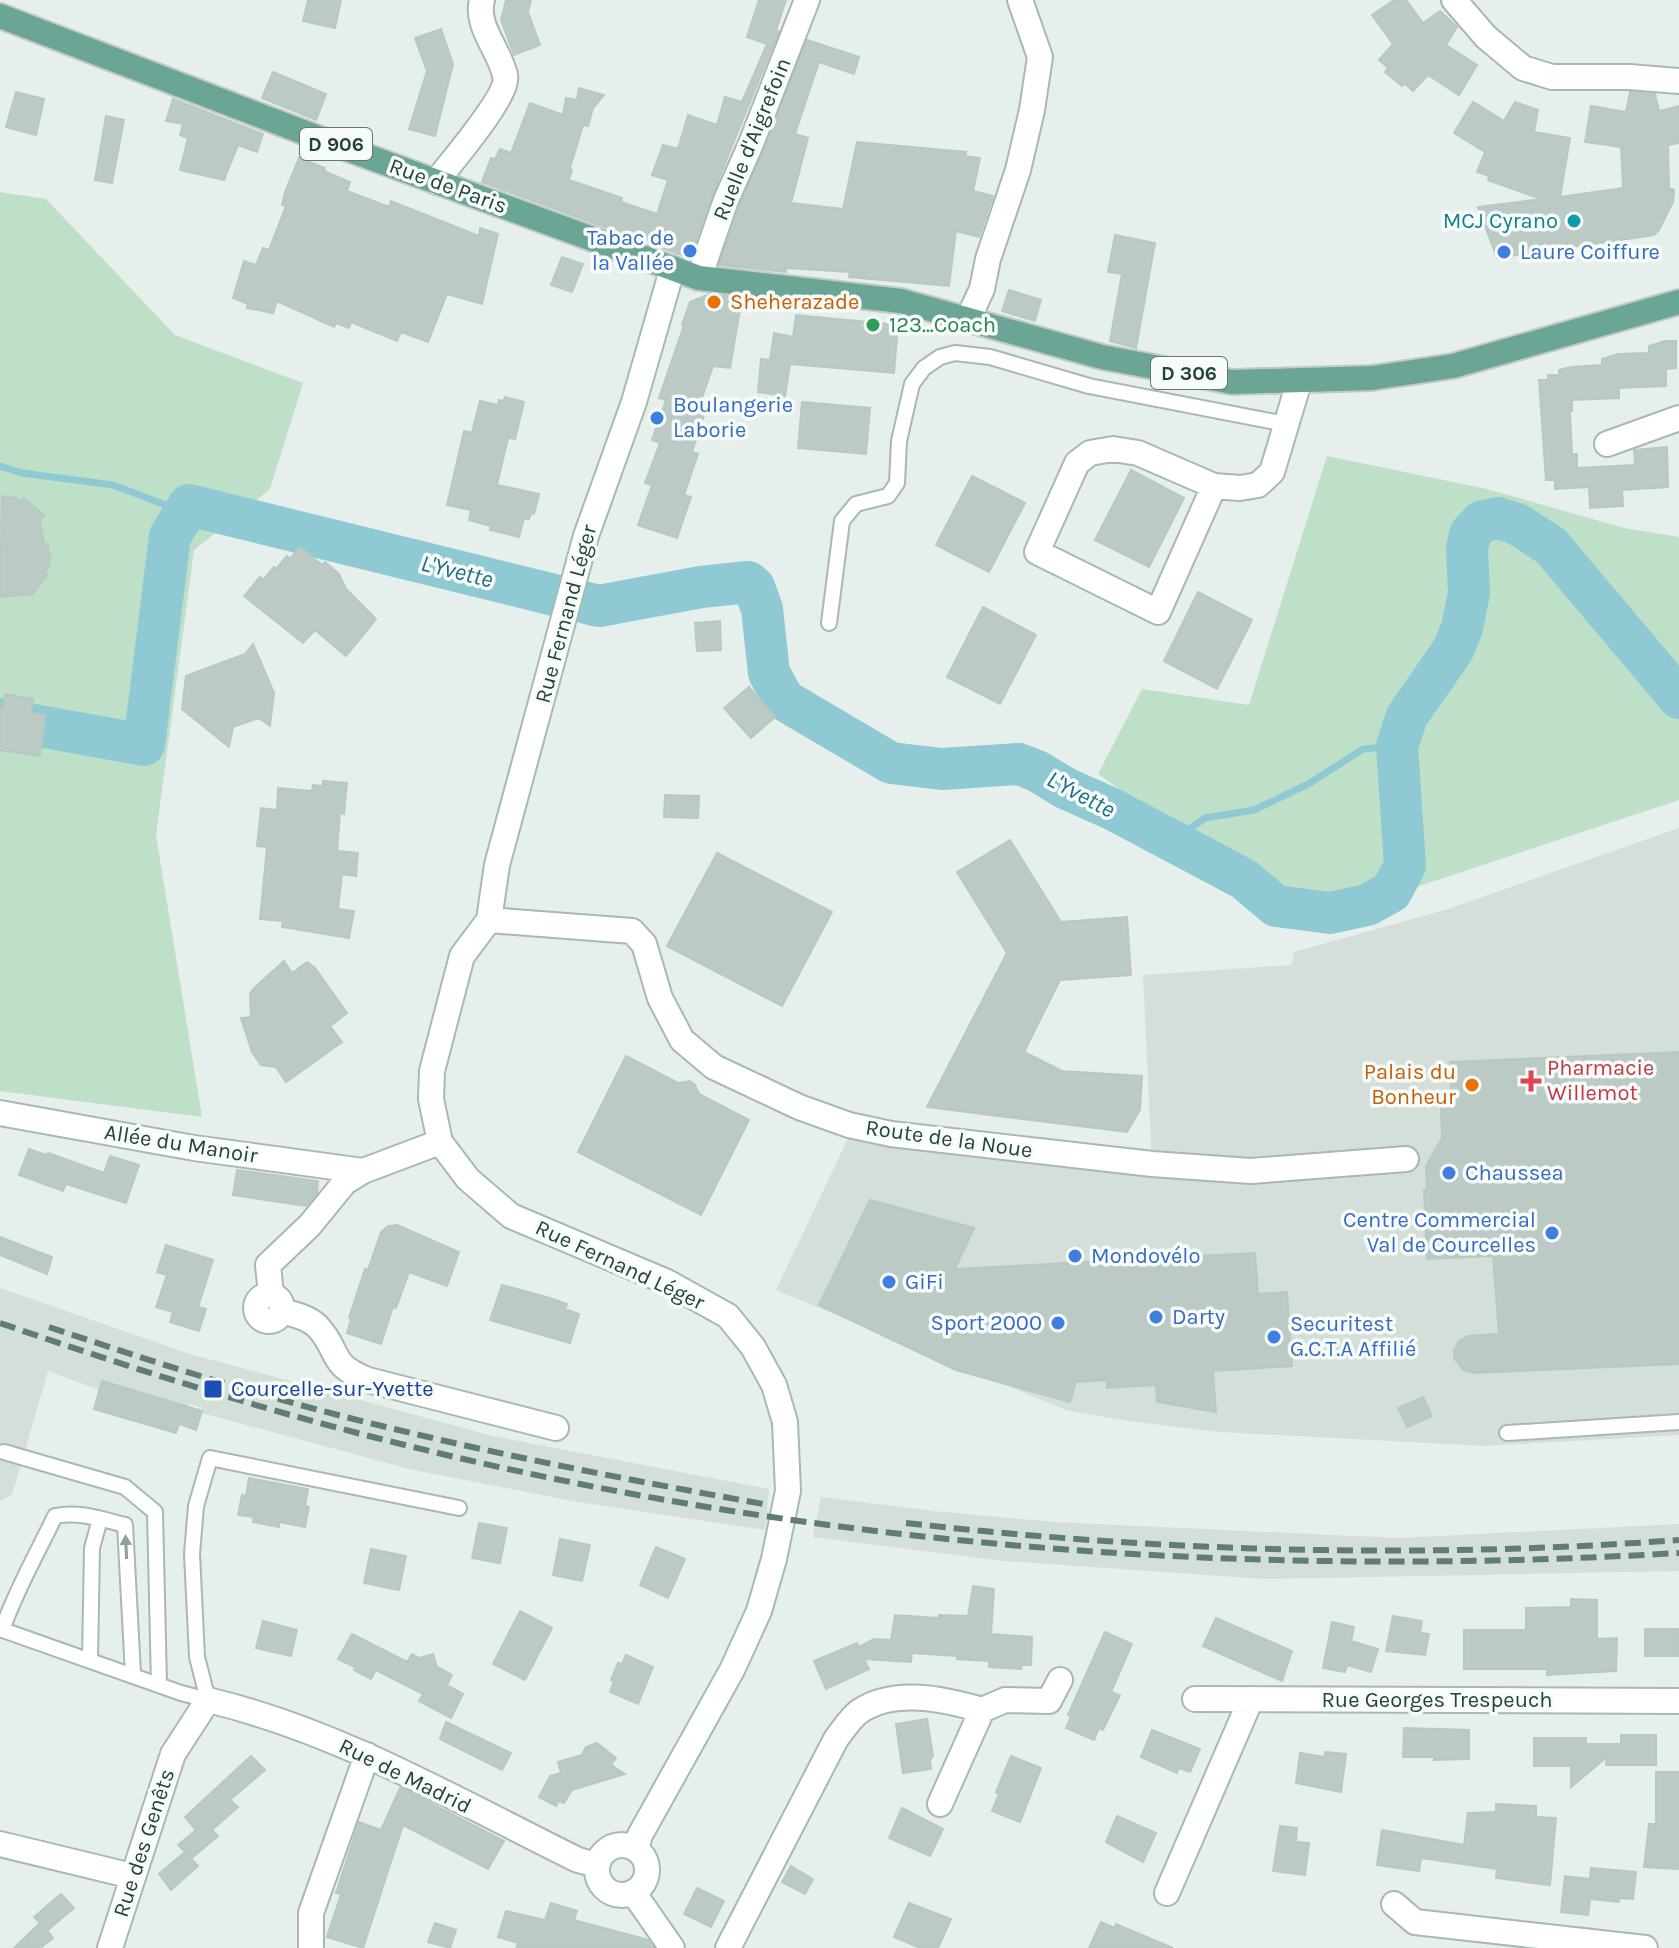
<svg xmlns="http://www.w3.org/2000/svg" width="1679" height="1948" font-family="Karla,sans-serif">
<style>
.built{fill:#d4dfda}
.green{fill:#bfe0c8}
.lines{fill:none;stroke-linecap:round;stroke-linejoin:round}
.stream{stroke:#8ec9d4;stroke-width:7}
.river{stroke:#8ec9d4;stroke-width:42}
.building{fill:#bbcac4;stroke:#b8c9c2;stroke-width:2}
.lane-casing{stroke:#a8b8b2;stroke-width:18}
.street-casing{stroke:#a8b8b2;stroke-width:28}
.secondary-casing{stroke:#a4bbb3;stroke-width:28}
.primary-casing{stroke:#c2cac8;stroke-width:28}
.lane{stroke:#fff;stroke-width:14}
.street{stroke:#fff;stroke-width:24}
.secondary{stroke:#fff;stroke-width:24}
.primary{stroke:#6aa596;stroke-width:24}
.rail{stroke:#5f7d75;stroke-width:6;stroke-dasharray:16 8;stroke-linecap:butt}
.oneway{fill:#92a09c}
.culture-dot{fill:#0f9aa8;stroke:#f7fbf9;stroke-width:3}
.shop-dot{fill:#3f7fe0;stroke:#f7fbf9;stroke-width:3}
.food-dot{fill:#e8710a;stroke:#f7fbf9;stroke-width:3}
.leisure-dot{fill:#2e9e5b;stroke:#f7fbf9;stroke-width:3}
.health-dot{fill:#e0444e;stroke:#f7fbf9;stroke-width:3}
.transit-dot{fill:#1a4fb4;stroke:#f7fbf9;stroke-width:3}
.labels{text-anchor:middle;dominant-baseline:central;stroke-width:7;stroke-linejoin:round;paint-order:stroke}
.shield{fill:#f7fbf9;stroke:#637a73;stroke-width:2}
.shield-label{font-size:20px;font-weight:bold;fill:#24423a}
.street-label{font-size:22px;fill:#24423a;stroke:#f7fbf9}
.culture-label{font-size:22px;fill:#0d838f;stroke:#f7fbf9;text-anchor:end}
.shop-label{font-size:22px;fill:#366cbe;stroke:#f7fbf9;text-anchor:start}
.food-label{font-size:22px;fill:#c56008;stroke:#f7fbf9;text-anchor:start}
.leisure-label{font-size:22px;fill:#27864d;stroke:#f7fbf9;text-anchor:start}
.health-label{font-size:22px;fill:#be3a42;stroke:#f7fbf9;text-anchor:start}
.transit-label{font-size:22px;fill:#164399;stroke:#f7fbf9;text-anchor:start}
.water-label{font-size:24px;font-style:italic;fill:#1c6f80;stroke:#f7fbf9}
</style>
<rect width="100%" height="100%" fill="#e6efeb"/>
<path class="built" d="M1679,828V1435L1485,1446L1221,1432L1127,1421L1066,1410L776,1290L851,1132L1152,1164L1143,975L1292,965L1294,952L1448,909Z
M0,1288L190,1354L493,1436L769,1489L765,1530L578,1502L409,1469L224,1419L202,1413V1408L189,1404L188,1407L102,1382L99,1390L48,1371L12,1495L0,1501Z
M821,1497L934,1511L1054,1522L1398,1538L1679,1524V1571L1264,1579L1004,1561L813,1537Z"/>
<path class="green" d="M0,192L46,199L175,335L303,383L270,489L194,550L156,835L202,1117L0,1091Z
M1327,456L1487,489L1624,528L1679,537V800L1380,899L1267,892L1098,774L1142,689L1249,705Z"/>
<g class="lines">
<path class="stream" d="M0,466L22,473L113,485L163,504L189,505
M1179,844L1189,829L1205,818L1254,810L1310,783L1363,749L1397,746"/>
<path class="river" d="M0,719L144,745L170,536L189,505L599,606L701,587L748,582L754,587L762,609L769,673L784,700L891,763L942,769L1019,764L1037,771L1065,788L1112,809L1244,879L1276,906L1330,913L1367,905L1391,892L1405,866L1397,746L1407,716L1453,650L1462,628L1469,593L1467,548L1470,534L1481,522L1498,518L1517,524L1551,546L1679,698"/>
</g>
<path class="building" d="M308,0H341L335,28L303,21Z
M506,0H531L528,12L540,45L514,55L501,20Z
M759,0H786L776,30L779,31L712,195L690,258L662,248L663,245L610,229L482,182L491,158L495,159L500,149L511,153L530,103L563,115L566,98L577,100L579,88L604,95L593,108L588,126L583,125L570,168L572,170L569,180L622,198L621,202L657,214L668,180L652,175L663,145L678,149L688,115L717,125L725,97L742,102L767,44L747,37Z
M1394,0H1406L1423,23L1440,11L1457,27L1446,45L1477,65L1459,95L1428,75L1413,91L1404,83L1402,86L1385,72L1388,68L1379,60L1393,44L1372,15Z
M441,29L453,64L435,136L409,129L427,71L415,38Z
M807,40L859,57L854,74L819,62L795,134L808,138L791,203L843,209L857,142L966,152L965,156L980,158L973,191L993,196L979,237L956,231L949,286L849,277L850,272L786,268V272L719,265L740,206Z
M273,72L326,94L316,120L262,98Z
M16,92L44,99L36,135L6,127Z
M1630,92L1655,94L1659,111L1679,106V143L1668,145L1669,188L1674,190L1673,202L1659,230L1654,235L1497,258L1478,207L1541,199L1488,180L1489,176L1477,172L1485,152L1454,133L1473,102L1504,121L1515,102L1538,110L1534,132L1570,138L1560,197L1623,188L1621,147L1585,142L1591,106L1626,112Z
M173,99L263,134L257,152L238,145L224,180L180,170L188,138L180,135L183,124L166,121Z
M106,116L124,120L112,183L95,180Z
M299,158L325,168L324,171L350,182L347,191L389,207L391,201L479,236L480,228L498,234L482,304L447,294L428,342L401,332L397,341L351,322L349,328L336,323L334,327L277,301L273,313L247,308L248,304L233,298L244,261L256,265L263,248L269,250L286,206L282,205L285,192Z
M1115,235L1155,243L1136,348L1110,341L1122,274L1108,272Z
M562,257L583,264L572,292L551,285Z
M1009,290L1041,300L1035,321L1002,311Z
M710,294L742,298L730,368L713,366L698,409L705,412L692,452L698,454L684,495L691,497L677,538L638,525L652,485L645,483L660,443L652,440L666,400L659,398L684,325H682L690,302Z
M796,315L898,325L894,373L790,364L785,396L758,392L761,359L770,360L774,333L793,337Z
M1665,341H1676V368L1666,369V386L1619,388V398L1572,400V411H1570L1572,454H1577V468L1635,465L1634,450L1667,447L1668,487L1622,490L1623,506L1590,508L1589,487L1555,489V480H1546L1539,380H1548V375H1559V370L1571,367L1602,365V359L1618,354L1649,353V346Z
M505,397L524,402L515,439L508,438L497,485L539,494L534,514L531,513L529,519L524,518L519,537L490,530L491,526L469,520L471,510L447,505L464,431L472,433L480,401L498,405L499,400L504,401Z
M802,402L870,408L866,454L798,448Z
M1131,470L1184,498L1149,567L1095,540Z
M972,476L1025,503L989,572L936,545Z
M2,496L11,498L13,496L21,502L24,498L44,515L40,520L44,544H48V554H51L48,564L50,566L45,572L47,575L33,594L0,597Z
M300,547L322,565L325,562L339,574L346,589L376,619L346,656L315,630L303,643L244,596L260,577L263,580L274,567L276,569L287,556L290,559Z
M1198,592L1252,620L1217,689L1164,661Z
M983,607L1036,635L1000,704L947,677Z
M720,621L721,650L697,651L695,623Z
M253,644L274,693L270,726L259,718L233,727L229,747L182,709L186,676L245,654Z
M749,687L775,717L751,738L724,708Z
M5,694L33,699L31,713L45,715L40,756L0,750V708L3,709Z
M323,781L347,783L344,814L340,813L337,851L358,853L356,876L342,874L338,909L354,911L349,938L282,927L283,921L260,919L267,847L257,846L261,808L277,810L278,788L312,791L313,785L323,786Z
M665,795L699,796L698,818L664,817Z
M1010,840L1061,922L1127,917L1131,975L1060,980L1024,1052L1062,1071L1142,1076L1140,1110L1127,1132L927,1107L1007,953L957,872Z
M717,853L832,912L782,1006L667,946Z
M284,961L292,973L307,962L315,968L347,1013L330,1026L342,1042L286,1082L276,1067L261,1065L252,1052L241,1018L251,1017L250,994L254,988Z
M1679,1052V1364L1474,1373L1463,1370L1454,1358V1351L1459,1341L1468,1336L1499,1334L1493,1256L1427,1259L1424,1190H1427L1426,1166L1442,1138L1441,1108L1452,1107L1450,1062Z
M626,1056L678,1083L690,1081L695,1085L699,1094L749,1120L701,1215L578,1152Z
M29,1149L46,1155L48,1153L104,1173L110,1156L139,1165L126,1203L66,1184L63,1191L19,1175Z
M237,1170L318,1181L317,1193L306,1206L233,1195Z
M870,1200L974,1228L955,1269L1255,1253L1258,1294L1287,1292L1292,1366L1213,1371L1216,1412L1157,1402L1156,1385L1107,1388V1380L1076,1382L1070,1402L956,1370L819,1305Z
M397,1225L459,1252L447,1286L409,1272L396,1308L393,1307L381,1344L347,1333L351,1319L349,1318L365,1269L368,1270L381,1232L388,1226Z
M0,1237L52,1257L47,1274L0,1255Z
M166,1245L213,1260L198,1307L206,1309L199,1331L170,1322L173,1312L156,1307L167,1275L157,1272Z
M502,1285L550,1298L567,1304L565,1309L579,1314L570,1343L490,1320Z
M102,1381L202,1411L196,1430L179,1424L176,1433L94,1409Z
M1423,1397L1432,1416L1407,1427L1398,1408Z
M249,1478L308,1489L305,1506L309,1507L305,1527L279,1522V1527L253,1522L254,1517L238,1515L242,1495L246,1496Z
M479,1523L507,1528L500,1563L472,1558Z
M560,1539L590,1545L582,1581L553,1575Z
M656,1547L685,1559L668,1598L640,1585Z
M371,1549L406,1556L399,1590L364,1583Z
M973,1586L994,1589L991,1634L1032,1637L1031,1665H1022L1021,1669L989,1667V1661L957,1659V1656L912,1653L911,1662L864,1659L869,1669L826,1689L814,1661L857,1643L859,1647L874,1639L891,1640L895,1615L939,1618V1615L968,1616Z
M1571,1599L1597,1600V1639L1617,1638L1616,1671L1547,1675V1669H1464V1630H1526V1608L1571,1607Z
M520,1611L552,1628L525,1680L493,1664Z
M1393,1616L1422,1621L1420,1633L1429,1634L1425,1655L1386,1651Z
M1216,1618L1292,1651L1282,1681L1203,1646Z
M263,1621L297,1630L291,1656L256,1648Z
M1332,1622L1354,1627L1351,1641L1378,1649L1371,1672L1347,1665L1345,1672L1323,1668Z
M1645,1629H1679L1678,1656H1645Z
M1105,1632L1132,1644L1111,1692L1120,1695L1103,1730L1099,1728L1094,1740L1066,1728L1071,1717L1068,1715Z
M352,1634L407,1662L412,1654L419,1658L433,1654L437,1667L452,1675L447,1685L463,1694L451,1718L419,1701L423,1694L376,1670L371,1679L354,1670L355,1667L338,1659Z
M626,1655L653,1667L638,1704L610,1692L614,1681L611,1680L618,1663L622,1664Z
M927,1719L933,1756L930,1760L931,1769L903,1773L896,1724Z
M446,1722L511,1753L502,1770L440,1739Z
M1404,1728L1469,1730V1759L1434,1760V1757H1403Z
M1152,1730L1200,1749L1190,1772L1179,1768L1177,1773L1141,1757Z
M1621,1735H1656V1765H1606L1607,1757L1571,1787V1766H1534V1738H1586V1744H1621Z
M597,1743L616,1758L611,1765L625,1774L572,1790L564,1803L559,1801L556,1806L539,1797L550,1776L561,1773L558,1762L582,1755L586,1747Z
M1325,1752L1346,1754L1341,1792L1296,1783L1300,1753L1325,1757Z
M251,1756L265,1770L230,1800L238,1807L212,1830L218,1836L192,1858L178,1845L196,1830L185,1817Z
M1011,1756L1041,1768L1020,1822L992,1811L999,1794L996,1792Z
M1656,1772H1679V1869L1644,1867L1649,1824H1656Z
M400,1788L413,1794L411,1799L415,1795L504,1841L488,1869L403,1825L363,1948L327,1937L341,1894L336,1893L359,1822L381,1830Z
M1496,1804L1536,1806V1817L1556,1818L1550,1885L1496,1878L1497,1869L1421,1858L1419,1871L1377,1865L1382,1830L1464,1845L1468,1813L1496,1812Z
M902,1808L943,1829L930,1856L889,1838Z
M1117,1816L1156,1833L1143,1862L1106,1842Z
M1280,1826L1297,1828L1296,1842L1309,1843L1305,1875L1273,1871Z
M185,1852L198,1866L171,1890L159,1874Z
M791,1866L813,1879L805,1894L782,1882Z
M1591,1868L1636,1872L1633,1899L1619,1898V1902L1590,1899L1588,1915L1561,1912L1565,1876L1590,1879Z
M697,1888L724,1901L711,1927L684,1914Z
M61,1894L74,1908L48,1930L43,1925L53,1938L40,1948H14L40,1923L34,1917Z
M551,1903L577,1911L574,1920L648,1940L654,1948H516L518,1943L498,1937L506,1911L545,1920Z
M909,1903L951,1919L938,1948H920L894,1937Z
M1101,1922L1115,1928L1116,1924L1173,1948H1089Z
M435,1923L456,1930L450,1948L428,1942Z"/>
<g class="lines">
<defs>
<path id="lane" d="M829,623L842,521L856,504L888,496L897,483L899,441L912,384L924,368L940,357L955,353L990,357L1089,386L1286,424
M1507,1433L1679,1422
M4,1452L125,1487L155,1512L159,1684
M0,1629L181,1693L208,1700L197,1657L192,1554L196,1506L210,1458L459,1508
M2,1630C16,1590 37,1554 55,1516C79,1511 101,1519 125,1525L133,1674
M90,1659L92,1548L100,1519"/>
<path id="street" d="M1454,0L1486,37L1523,68L1552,77H1629L1679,81
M436,182C450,163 510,95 505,75C499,49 475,26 482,0
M699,278L726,200L750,146L807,0
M968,319L982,289L988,259L1018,170L1032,110L1040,57L1020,0
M1607,444L1679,418
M1214,486L1158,612L1037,552L1077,463L1090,453L1113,449L1138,453L1214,486L1240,488L1258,485L1272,472L1299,382
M489,920L632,931L644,944L660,998L682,1040L714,1067L799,1107L849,1125L891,1134L1152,1164L1251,1171L1406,1159
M0,1113L194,1148L363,1171
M271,1295L268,1265L310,1225L345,1182L363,1171L440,1142
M256 1308a13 13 0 1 1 26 0a13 13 0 1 1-26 0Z
M282,1311C293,1314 308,1317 317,1326C341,1351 327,1364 368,1380L556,1428
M1195,1699L1679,1701
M982,1710L1005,1700L1049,1701L1060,1680
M0,1844L132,1876
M1167,1893L1251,1699
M1394,1904L1415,1922L1645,1948
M110,1948L173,1754L208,1700C339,1731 458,1801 578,1860L597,1865
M311,1948V1913L367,1755
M728,1948L836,1739C843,1730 851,1717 860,1711C895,1688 944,1699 982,1710L940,1804"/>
<path id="secondary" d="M597 1870a25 25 0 1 1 50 0a25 25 0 1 1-50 0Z
M636,1849L640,1835L732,1670L759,1611L774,1559L788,1491L785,1422L774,1385L753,1347L728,1316L667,1282L511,1216L468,1179L440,1142L431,1099L432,1071L462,956L489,920L497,865L586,536L634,402L672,270
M633,1892L672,1948"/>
<path id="primary" d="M0,16L350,150L699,278L901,301L1102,357L1232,382L1372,378L1453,366L1679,302"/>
</defs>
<use href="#lane" class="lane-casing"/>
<use href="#street" class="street-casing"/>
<use href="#secondary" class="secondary-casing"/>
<use href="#primary" class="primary-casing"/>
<use href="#lane" class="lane"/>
<use href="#street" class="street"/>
<use href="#secondary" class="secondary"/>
<use href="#primary" class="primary"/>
<path class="rail" d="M0,1323C125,1366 250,1406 377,1438C804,1547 1240,1579 1679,1553
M49,1327C159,1364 269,1399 382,1426C508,1457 635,1481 763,1504
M906,1523C1162,1552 1422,1559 1679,1540"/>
</g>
<defs><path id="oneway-solid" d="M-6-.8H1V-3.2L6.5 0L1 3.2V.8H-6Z" transform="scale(2)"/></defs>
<use class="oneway" href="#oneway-solid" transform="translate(126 1547) rotate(-93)"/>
<circle class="culture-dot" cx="1574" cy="221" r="8"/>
<g class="shop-dot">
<circle cx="690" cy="251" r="8"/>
<circle cx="1504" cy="252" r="8"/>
<circle cx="657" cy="418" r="8"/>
<circle cx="1449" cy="1173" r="8"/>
<circle cx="1552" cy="1233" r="8"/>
<circle cx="1075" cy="1256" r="8"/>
<circle cx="889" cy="1282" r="8"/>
<circle cx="1156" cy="1317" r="8"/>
<circle cx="1058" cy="1323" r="8"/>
<circle cx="1274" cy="1337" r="8"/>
</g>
<g class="food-dot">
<circle cx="714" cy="302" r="8"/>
<circle cx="1472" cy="1085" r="8"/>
</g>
<circle class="leisure-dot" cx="873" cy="325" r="8"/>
<path class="health-dot" d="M1527 1069h8v8h8v8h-8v8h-8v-8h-8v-8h8z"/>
<rect class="transit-dot" x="203" y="1379" width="20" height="20" rx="4"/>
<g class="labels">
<g class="shield">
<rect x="300" y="128" width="72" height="32" rx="6"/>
<rect x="1151" y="357" width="76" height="32" rx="6"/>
</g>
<g class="shield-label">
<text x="336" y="144">D 906</text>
<text x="1189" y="373">D 306</text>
</g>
<g class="street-label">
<text transform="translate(752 139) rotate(-68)">Ruelle d'Aigrefoin</text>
<text transform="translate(448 186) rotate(20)">Rue de Paris</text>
<text transform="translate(566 614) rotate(-75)">Rue Fernand Léger</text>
<text transform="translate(949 1139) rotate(8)">Route de la Noue</text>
<text transform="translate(181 1144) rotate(9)">Allée du Manoir</text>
<text transform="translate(620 1265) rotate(25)">Rue Fernand Léger</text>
<text x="1437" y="1700">Rue Georges Trespeuch</text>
<text transform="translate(405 1776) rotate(26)">Rue de Madrid</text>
<text transform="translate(144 1843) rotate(-72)">Rue des Genêts</text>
</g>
<g class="culture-label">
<text x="1558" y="221">MCJ Cyrano</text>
</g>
<g class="shop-label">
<text x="674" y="238" text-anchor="end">Tabac de<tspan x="674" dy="25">la Vallée</tspan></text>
<text x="1520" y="252">Laure Coiffure</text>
<text x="673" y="405">Boulangerie<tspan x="673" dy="25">Laborie</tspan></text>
<text x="1465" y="1173">Chaussea</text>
<text x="1536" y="1220" text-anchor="end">Centre Commercial<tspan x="1536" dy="25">Val de Courcelles</tspan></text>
<text x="1091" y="1256">Mondovélo</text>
<text x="905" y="1282">GiFi</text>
<text x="1172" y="1317">Darty</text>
<text x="1042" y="1323" text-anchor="end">Sport 2000</text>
<text x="1290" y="1324">Securitest<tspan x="1290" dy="25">G.C.T.A Affilié</tspan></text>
</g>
<g class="food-label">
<text x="730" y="302">Sheherazade</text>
<text x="1456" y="1072" text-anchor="end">Palais du<tspan x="1456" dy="25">Bonheur</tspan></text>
</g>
<g class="leisure-label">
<text x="889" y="325">123...Coach</text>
</g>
<g class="health-label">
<text x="1547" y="1068">Pharmacie<tspan x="1547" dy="25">Willemot</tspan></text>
</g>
<g class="transit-label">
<text x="231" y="1389">Courcelle-sur-Yvette</text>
</g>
<g class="water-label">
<text transform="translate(457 571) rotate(14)">L'Yvette</text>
<text transform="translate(1081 794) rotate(28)">L'Yvette</text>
</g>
</g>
</svg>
